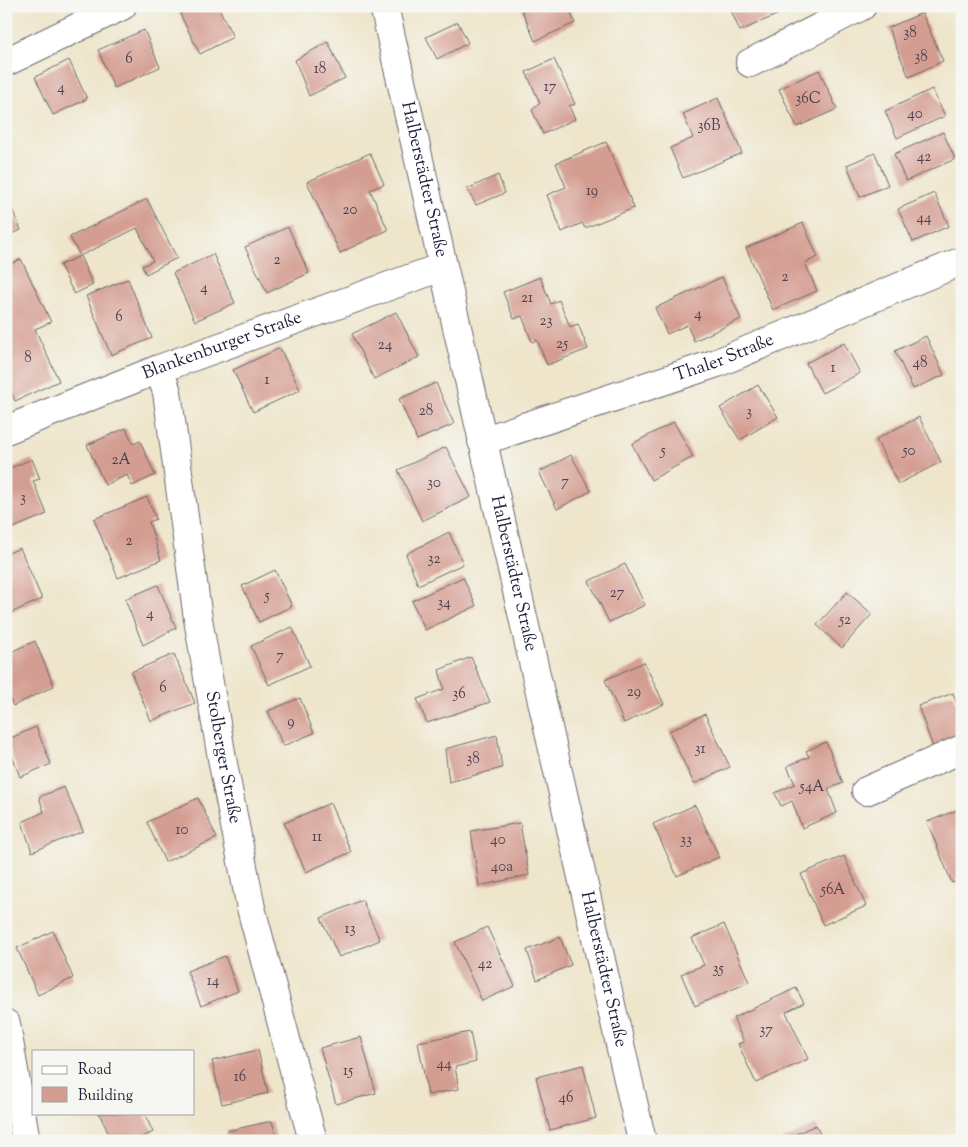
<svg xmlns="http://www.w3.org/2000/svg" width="968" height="1147" font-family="'Sorts Mill Goudy',serif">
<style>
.building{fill:#d49d91}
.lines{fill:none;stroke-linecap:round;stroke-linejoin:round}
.minor-casing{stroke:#69666d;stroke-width:30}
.minor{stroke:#fff;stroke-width:28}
.labels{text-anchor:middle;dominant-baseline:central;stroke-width:5;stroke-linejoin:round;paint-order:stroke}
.number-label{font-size:15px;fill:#4e4150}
.street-label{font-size:18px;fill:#22223b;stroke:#f6f6f2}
</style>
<rect width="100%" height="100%" fill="#f6f6f2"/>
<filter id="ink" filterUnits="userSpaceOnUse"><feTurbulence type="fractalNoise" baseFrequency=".02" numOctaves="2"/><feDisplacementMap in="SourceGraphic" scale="10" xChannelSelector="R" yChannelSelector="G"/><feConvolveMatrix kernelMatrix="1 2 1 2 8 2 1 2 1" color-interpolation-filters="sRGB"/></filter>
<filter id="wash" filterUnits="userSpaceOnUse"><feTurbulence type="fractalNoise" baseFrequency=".0096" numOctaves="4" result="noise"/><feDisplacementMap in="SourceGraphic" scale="20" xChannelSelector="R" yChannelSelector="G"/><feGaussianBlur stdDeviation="1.12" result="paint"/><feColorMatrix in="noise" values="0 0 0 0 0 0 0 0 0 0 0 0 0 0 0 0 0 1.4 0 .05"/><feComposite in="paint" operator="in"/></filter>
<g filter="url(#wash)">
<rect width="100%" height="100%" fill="#eee5ca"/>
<g id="blocks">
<path class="building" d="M194,6H218L233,37L200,54L180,14Z
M520,6H568L575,23L535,41Z
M729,6H778L781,13L740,31Z
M922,13L943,61L909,77L888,28Z
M458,22L468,43L437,59L426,37Z
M144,30L160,67L114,88L98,50Z
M328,42L345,78L309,96L295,60Z
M554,59L575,104L569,106L575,119L543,134L532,110L540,103L526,72Z
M69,60L87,99L53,115L35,77Z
M819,70L837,109L797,127L779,89Z
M932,89L945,116L897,138L885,111Z
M718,98L742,153L683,178L670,148L693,138L683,114Z
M943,132L955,159L906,181L894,154Z
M606,142L634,208L585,228L582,223L562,232L547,195L566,187L556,163Z
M370,153L384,184L370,190L388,230L340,253L307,182Z
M875,153L888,185L860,197L847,165Z
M498,175L505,193L476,205L467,189Z
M934,193L949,226L913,242L898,209Z
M6,195L21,230L6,236Z
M147,199L177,258L146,274L142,266L153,261L137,228L80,256L70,237Z
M803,223L818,257L805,263L817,291L773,310L746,248Z
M288,227L309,273L267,293L245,247Z
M213,254L235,303L195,321L173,273Z
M80,256L93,285L74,294L60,265Z
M21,259L51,322L35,329L59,381L15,401L6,382V266Z
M540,277L551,304L559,300L570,327L578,324L588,349L547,365L537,340L532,342L522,316L514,319L503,292Z
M722,277L741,319L694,341L687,325L667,334L655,308Z
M128,279L152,338L111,355L86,296Z
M396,312L419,357L374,379L352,334Z
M926,336L944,375L913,389L895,351Z
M844,343L860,373L822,393L806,363Z
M280,348L300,390L253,412L233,370Z
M436,383L454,424L417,440L399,399Z
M758,385L778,417L740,440L720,408Z
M919,417L941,462L898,484L876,439Z
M674,422L693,457L651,480L632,444Z
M126,428L133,444L140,441L155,475L132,486L127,475L105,485L87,445Z
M446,447L471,497L422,521L398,470Z
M571,455L591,491L557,509L539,472Z
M32,459L40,479L33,481L47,514L6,531V470Z
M147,497L156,519L149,522L161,560L118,578L94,519Z
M449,532L463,564L418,585L406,554Z
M20,548L42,599L6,615V554Z
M625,564L645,605L609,622L589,581Z
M275,570L292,606L259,622L242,586Z
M463,577L476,606L425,630L412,601Z
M158,585L176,628L143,645L125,599Z
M847,592L872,614L842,648L817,625Z
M292,627L310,666L269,685L251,646Z
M35,641L54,686L13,706L6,691V654Z
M174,654L195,703L151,721L131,672Z
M471,657L490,702L427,723L417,699L444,689L439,670Z
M644,662L664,704L624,723L605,680Z
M953,693L962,718V740L934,750L918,706Z
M300,698L314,733L283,746L268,711Z
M705,714L730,767L694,784L669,731Z
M36,727L51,764L20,777L6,740Z
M497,735L502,768L449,782L445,749Z
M826,742L843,783L828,789L837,813L802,828L792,801L781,806L775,793L795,784L787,766L809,757L806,751Z
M64,787L83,831L32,852L22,822L44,812L39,797Z
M198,798L217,838L165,862L147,822Z
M330,803L351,852L306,872L284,823Z
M695,805L719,857L677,876L653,824Z
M962,808V880L952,883L927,822Z
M520,823L529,875L479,886L471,831Z
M844,856L866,906L823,925L801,874Z
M362,900L380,940L339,957L321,918Z
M724,924L749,982L695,1006L681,974L704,965L692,938Z
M487,927L515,986L482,1001L455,942Z
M53,931L73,978L38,995L17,948Z
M560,937L571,965L537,980L527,950Z
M225,956L238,991L201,1006L187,971Z
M796,988L804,1003L786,1012L808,1059L756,1083L738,1044L744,1042L733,1018Z
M470,1032L476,1062L455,1067L459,1089L428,1095L418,1042Z
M361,1037L376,1093L336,1104L320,1048Z
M258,1050L268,1093L222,1104L212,1061Z
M583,1065L596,1118L550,1130L536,1077Z
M99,1113H144L153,1132L135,1141H112Z
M272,1121L277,1141H229L227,1131Z
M816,1125L823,1141H780Z"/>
</g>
</g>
<g filter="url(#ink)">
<use href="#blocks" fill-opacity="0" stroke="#69666d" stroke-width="1"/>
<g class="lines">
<defs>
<g id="minor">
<path id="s1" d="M384,6L642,1141"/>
<path d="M6,62L122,6"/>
<path d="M750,63L862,6"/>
<path id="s2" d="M159,369L167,392L198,619L223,764L251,908L313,1141"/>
<path id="s3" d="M6,430L159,369L442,267"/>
<path id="s4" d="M482,441L717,363L962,261"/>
<path d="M866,791L962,749"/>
<path d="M6,1024L26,1141"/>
</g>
</defs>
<use href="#minor" class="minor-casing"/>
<use href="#minor" class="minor"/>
</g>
</g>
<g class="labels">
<g class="number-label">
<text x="910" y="33">38</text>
<text x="921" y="57">38</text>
<text x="129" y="59">6</text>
<text x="320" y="69">18</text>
<text x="550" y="87">17</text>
<text x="61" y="88">4</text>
<text x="808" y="99">36C</text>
<text x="915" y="114">40</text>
<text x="709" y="126">36B</text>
<text x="924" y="157">42</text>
<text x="592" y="191">19</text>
<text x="350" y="210">20</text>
<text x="924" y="218">44</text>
<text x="277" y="260">2</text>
<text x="785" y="277">2</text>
<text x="204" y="288">4</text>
<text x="527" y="298">21</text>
<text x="698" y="314">4</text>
<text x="119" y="317">6</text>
<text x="546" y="321">23</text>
<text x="562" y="344">25</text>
<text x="385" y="345">24</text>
<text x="28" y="358">8</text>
<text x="920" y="363">48</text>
<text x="833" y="368">1</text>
<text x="267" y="380">1</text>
<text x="426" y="411">28</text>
<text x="749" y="412">3</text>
<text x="663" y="451">5</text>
<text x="909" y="451">50</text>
<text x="121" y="460">2A</text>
<text x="565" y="482">7</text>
<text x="434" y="483">30</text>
<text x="23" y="498">3</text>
<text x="129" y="541">2</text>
<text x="434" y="559">32</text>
<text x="617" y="593">27</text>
<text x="267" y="596">5</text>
<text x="444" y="603">34</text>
<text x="150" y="614">4</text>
<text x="845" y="620">52</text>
<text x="280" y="656">7</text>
<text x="163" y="688">6</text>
<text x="634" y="692">29</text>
<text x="459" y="694">36</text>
<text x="291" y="722">9</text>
<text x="700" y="749">31</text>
<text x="473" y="759">38</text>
<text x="812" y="787">54A</text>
<text x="182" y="830">10</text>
<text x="317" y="837">11</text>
<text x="498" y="840">40</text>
<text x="686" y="840">33</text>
<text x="502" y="867">40a</text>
<text x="833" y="890">56A</text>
<text x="350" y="929">13</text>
<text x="485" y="964">42</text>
<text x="718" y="969">35</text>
<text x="213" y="981">14</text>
<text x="766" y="1030">37</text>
<text x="444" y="1064">44</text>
<text x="348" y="1071">15</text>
<text x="240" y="1077">16</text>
<text x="566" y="1098">46</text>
</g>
<g class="street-label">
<text stroke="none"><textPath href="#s1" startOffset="178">Halberstädter Straße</textPath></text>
<text stroke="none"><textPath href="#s3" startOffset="232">Blankenburger Straße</textPath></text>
<text stroke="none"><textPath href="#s4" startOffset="256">Thaler Straße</textPath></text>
<text stroke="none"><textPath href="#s1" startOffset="582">Halberstädter Straße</textPath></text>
<text stroke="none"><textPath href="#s2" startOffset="394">Stolberger Straße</textPath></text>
<text stroke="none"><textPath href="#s1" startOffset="988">Halberstädter Straße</textPath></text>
</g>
</g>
<rect width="968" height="1147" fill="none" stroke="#f6f6f2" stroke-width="25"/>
<rect x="32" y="1050" width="162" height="65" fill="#f6f6f2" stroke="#a1a1a9"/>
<rect x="42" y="1066" width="25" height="8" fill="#ffffff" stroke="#a1a1a9"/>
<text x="78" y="1074" font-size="15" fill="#22223b">Road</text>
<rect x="42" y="1087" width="25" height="15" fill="#d49d91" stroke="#a1a1a9"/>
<text x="78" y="1100" font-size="15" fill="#22223b">Building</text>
</svg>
